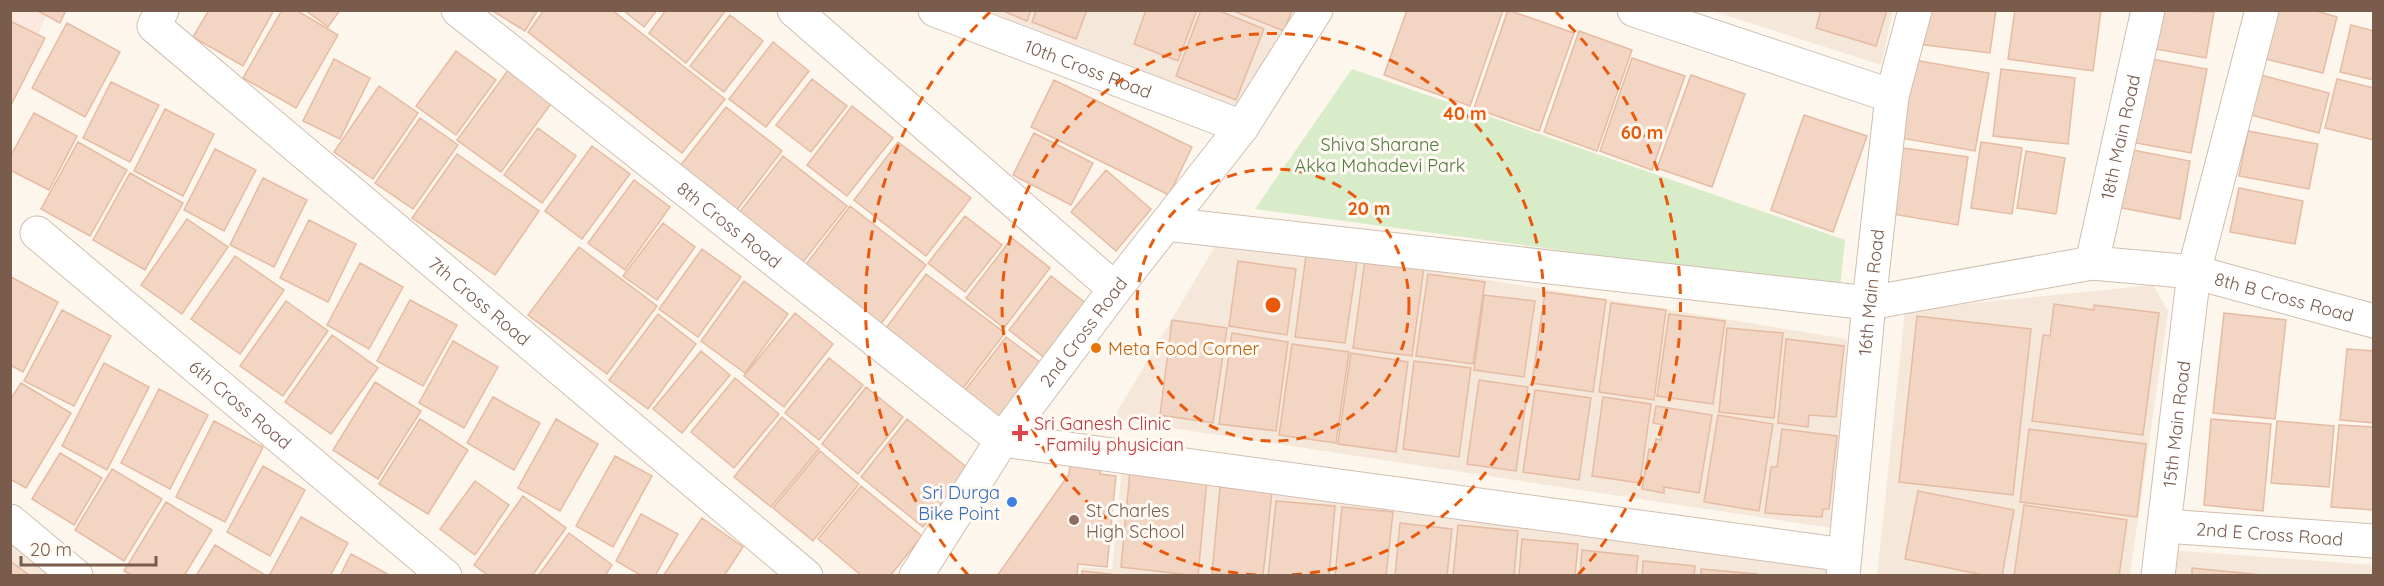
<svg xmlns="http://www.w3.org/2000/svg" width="2384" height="586" font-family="Quicksand,sans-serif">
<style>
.residential{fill:#f5e8da}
.commercial{fill:#fde8e0}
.green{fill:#d8ecc9}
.building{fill:#f3d5c3;stroke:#e6bba3;stroke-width:1.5}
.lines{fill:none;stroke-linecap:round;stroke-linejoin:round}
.minor-casing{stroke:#d1beb0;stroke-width:35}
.minor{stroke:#fff;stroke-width:33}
.ring{fill:none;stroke:#e8590c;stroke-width:3;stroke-dasharray:10 8}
.food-dot{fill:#e8710a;stroke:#fffaf3;stroke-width:2}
.health-dot{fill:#e0444e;stroke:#fffaf3;stroke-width:2}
.shop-dot{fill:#3f7fe0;stroke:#fffaf3;stroke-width:2}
.education-dot{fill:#8d6e63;stroke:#fffaf3;stroke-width:2}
.labels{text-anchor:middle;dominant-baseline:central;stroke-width:6;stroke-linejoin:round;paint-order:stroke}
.street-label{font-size:18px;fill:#7a5c4d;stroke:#fffaf3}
.park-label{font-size:18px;fill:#537a41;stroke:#fffaf3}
.food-label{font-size:18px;fill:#c56008;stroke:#fffaf3;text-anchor:start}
.health-label{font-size:18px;fill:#be3a42;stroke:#fffaf3;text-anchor:start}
.shop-label{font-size:18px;fill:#366cbe;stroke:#fffaf3;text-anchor:end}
.education-label{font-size:18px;fill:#785e54;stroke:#fffaf3;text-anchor:start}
.centre{fill:#e8590c;stroke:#fffaf3;stroke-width:3}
.ring-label{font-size:18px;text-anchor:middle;font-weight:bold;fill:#e8590c;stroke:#fffaf3;stroke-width:6;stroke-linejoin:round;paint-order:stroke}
</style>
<rect width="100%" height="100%" fill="#fdf6ec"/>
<path class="residential" d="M989,11H1304L1241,110Z
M1713,11H1893L1881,65Z
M1221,236L1847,339L1831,528L1113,419Z
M2153,285L2168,311L2130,575L1877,576L1905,310Z
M1122,466L1831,565L1830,576H1080L1081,567L1112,569Z
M11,540L54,575H11Z
M2170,550L2374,565L2373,575L2168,576Z"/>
<path class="commercial" d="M11,11H49L11,90Z"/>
<path class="green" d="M1352,69L1845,240L1840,288L1255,209Z"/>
<path class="building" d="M36,10H66L60,23Z
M209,10H274L243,66L193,37Z
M282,10H296L338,35L296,108L243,78Z
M305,10H340L328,27Z
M491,10H538L525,31Z
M544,10H612L725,99L682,153L528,32Z
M623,10H657L644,27Z
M666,10H726L686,63L649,33Z
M1001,10H1031L1027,21Z
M1036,10H1087L1076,39L1032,22Z
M1146,10H1197L1178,61L1134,44Z
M1201,10H1217L1264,29L1236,100L1176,76Z
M1231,10H1292L1284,31Z
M1407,10H1503L1470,106L1384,75Z
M1508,10L1574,33L1539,131L1474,108Z
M1821,10H1887L1876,46L1816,28Z
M1914,10H1996L1990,53L1909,43Z
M2015,10H2101L2093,71L2008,59Z
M2146,10L2214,12L2206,58L2139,46Z
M2265,10H2313L2337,17L2323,73L2253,56Z
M730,15L763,41L724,92L690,66Z
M10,21L45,38L10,107Z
M67,23L120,52L85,117L32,88Z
M2351,25L2374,31V80L2340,72Z
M1579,31L1632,50L1597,151L1544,132Z
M773,42L809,71L766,127L729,99Z
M456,51L496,80L456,135L416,106Z
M2135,56L2207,69L2191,153L2119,140Z
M1632,58L1685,76L1652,170L1600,151Z
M334,59L370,78L340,139L303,121Z
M1914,60L1989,73L1975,151L1901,138Z
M509,69L553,101L501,172L457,140Z
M2001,69L2075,78L2068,144L1993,136Z
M2257,74L2329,93L2319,133L2247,114Z
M1691,75L1745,94L1712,187L1657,168Z
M812,79L847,106L811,152L776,125Z
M2337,79L2374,88V140L2325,128Z
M1054,80L1192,147L1169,195L1031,127Z
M111,82L159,105L130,162L83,138Z
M379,86L418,113L373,179L334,152Z
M852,106L893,138L847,196L807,165Z
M726,107L782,151L733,215L677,170Z
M165,109L214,134L183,196L134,171Z
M34,113L77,136L49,190L10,170V157Z
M1804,115L1867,136L1833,232L1771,210Z
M420,118L458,145L413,209L375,183Z
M538,128L576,156L542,203L504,175Z
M2248,131L2318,144L2309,189L2239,176Z
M1034,133L1093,163L1071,205L1013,175Z
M78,142L127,170L90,236L41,209Z
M898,142L971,198L926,256L854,200Z
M1981,142L2022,148L2012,214L1971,208Z
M592,146L630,174L582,239L545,211Z
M1896,147L1968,157L1958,225L1886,213Z
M2117,147L2190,161L2180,219L2106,205Z
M215,149L256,170L224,231L184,210Z
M2026,151L2065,158L2056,214L2017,208Z
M457,154L539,211L495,275L412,218Z
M783,156L847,206L799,267L735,218Z
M1106,170L1151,209L1116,251L1071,212Z
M130,173L183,203L145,270L93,240Z
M263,178L307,200L274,267L230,245Z
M634,180L670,207L625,270L588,243Z
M2239,188L2303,201L2295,244L2230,232Z
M850,206L926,265L877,329L801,271Z
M965,216L1002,245L965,292L928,263Z
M187,219L228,247L182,314L141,285Z
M309,220L356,244L328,302L280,278Z
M663,223L695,247L657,300L623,276Z
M1012,238L1050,268L1004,328L966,298Z
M579,247L657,306L607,374L528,315Z
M1307,248L1358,256L1345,343L1295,337Z
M702,249L741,277L698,337L659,309Z
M235,256L284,290L240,354L191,319Z
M1365,259L1424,267L1412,356L1353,348Z
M1238,261L1296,269L1287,335L1229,326Z
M360,263L403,287L369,349L327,325Z
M926,274L1005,333L958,395L880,336Z
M1428,274L1485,282L1473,364L1416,356Z
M1051,276L1088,305L1046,359L1009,330Z
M11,277L58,302L23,372L10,365Z
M744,281L788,314L745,373L701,341Z
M1545,292L1606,300L1593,392L1532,383Z
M1484,295L1535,301L1524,377L1474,370Z
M410,300L457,325L423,386L377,361Z
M286,301L328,331L283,396L240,366Z
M1611,303L1666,310L1654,400L1599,392Z
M2054,304L2094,310V305L2159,313L2143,435L2032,421L2043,335L2050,336Z
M62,310L111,336L74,406L24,381Z
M795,313L833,344L784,407L744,376Z
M2224,313L2286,320L2275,419L2213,413Z
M658,314L696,344L648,409L609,380Z
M1669,314L1725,321L1713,404L1657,396Z
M1917,316L2031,329L2013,495L1899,482Z
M1172,320L1227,328L1213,423L1160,415Z
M1727,328L1783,333L1774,418L1719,412Z
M1232,333L1288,342L1276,431L1219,424Z
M332,335L378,368L331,434L285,402Z
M1006,337L1041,363L995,425L959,398Z
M1786,339L1844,346L1836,417L1809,415L1808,427L1778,423Z
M453,341L498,367L464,428L419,403Z
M1292,344L1349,352L1336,443L1279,435Z
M2347,349L2374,351V423L2340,420Z
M701,351L730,375L682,433L653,409Z
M1351,353L1408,362L1396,452L1338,444Z
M829,358L863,385L819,440L785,413Z
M1414,361L1471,368L1459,457L1403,449Z
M104,363L149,387L107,470L62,446Z
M735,378L779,414L734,468L691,432Z
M1479,380L1528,387L1516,471L1467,464Z
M375,382L421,411L378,479L333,450Z
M21,383L71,413L26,488L10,479V400Z
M866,387L903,417L858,474L822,444Z
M159,389L208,415L170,489L121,463Z
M1535,390L1591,398L1579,480L1523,472Z
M493,397L540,423L514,470L467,443Z
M1603,397L1651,404L1640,483L1592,476Z
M1656,406L1712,415L1699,493L1664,487V493L1642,489L1649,449L1654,450L1656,439L1661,440L1663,425L1653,423Z
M1718,415L1773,424L1759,511L1704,502Z
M782,417L819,449L771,507L734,477Z
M420,419L468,450L428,514L379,484Z
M556,419L598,444L560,511L518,488Z
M907,419L969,469L923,527L861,477Z
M2211,419L2271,424L2263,511L2204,505Z
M214,421L263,447L225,522L176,497Z
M2277,421L2334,426L2329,487L2271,483Z
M2339,425L2374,427V510L2331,507Z
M1782,429L1837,436L1829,509H1823L1822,517L1765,513L1771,467H1777Z
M2029,429L2146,444L2137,517L2020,502Z
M820,451L859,484L813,541L773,508Z
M60,453L102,478L74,525L32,499Z
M615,456L652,476L613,547L576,526Z
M1071,458L1102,460L1100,474L1116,476L1107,567L1078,564L1077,576H997L1069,474Z
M263,466L305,490L270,556L227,532Z
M112,469L162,499L124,561L75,530Z
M1130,471L1207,479L1198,576L1121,567Z
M475,481L509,505L475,555L440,529Z
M861,486L922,536L890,576H862L818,539Z
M1220,487L1272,492L1263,576L1212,574Z
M1918,491L2014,510L2002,576H1988L1905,559Z
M523,496L566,528L532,576H489L474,565Z
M1276,501L1335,506L1329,576H1268Z
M166,502L212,530L184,576H133L124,571Z
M2024,505L2127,520L2119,576H2014Z
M1342,507L1393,512L1386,576H1335Z
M641,514L678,534L655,576H642L616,561Z
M301,517L348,543L330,576H269Z
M702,518L743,547L724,576H663Z
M1400,523L1452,529L1447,576H1395Z
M1458,525L1518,531L1514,576H1453Z
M569,533L612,565L605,576H538Z
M1522,539L1578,544L1575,576H1519Z
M215,545L265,575L264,576H196Z
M1582,550L1638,556L1636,576H1580Z
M351,554L391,576H340Z
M10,561L29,575V576H10Z
M1643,561L1695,566L1694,576H1642Z
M2192,568L2273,576H2192Z
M1701,569L1757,574V576H1701Z
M1082,571L1127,576H1082Z"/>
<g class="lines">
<defs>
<g id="minor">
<path id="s1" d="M162,10L154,26L806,576"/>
<path id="s2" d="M458,10L1002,440L1845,555"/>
<path d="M794,10L1115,289"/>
<path id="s3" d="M935,10L1242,127"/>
<path d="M1634,10L1892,96"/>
<path id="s4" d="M1166,224L1869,303L2092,263L2194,272L2374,321"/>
<path id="s5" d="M37,233L445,576"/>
<path id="s6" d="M2092,263L2148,10"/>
<path d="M10,521L76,576"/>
<path id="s7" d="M2165,526L2374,541"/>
<path id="s8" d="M916,576L1002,440L1115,289L1242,127L1316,10"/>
<path id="s9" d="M1843,576L1869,303L1892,96L1915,10"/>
<path id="s10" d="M2158,576L2194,272L2262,10"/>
</g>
</defs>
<use href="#minor" class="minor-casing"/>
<use href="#minor" class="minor"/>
</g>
<g class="ring">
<circle cx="1273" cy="305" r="136"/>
<path d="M1256 575A271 271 0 1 1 1290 575"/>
<path d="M968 575A407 407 0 0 1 990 12M1556 12A407 407 0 0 1 1578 575"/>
</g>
<circle class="food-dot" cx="1096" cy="348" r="6"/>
<path class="health-dot" d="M1017 424h6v6h6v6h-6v6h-6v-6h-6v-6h6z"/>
<circle class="shop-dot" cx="1012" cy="502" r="6"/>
<circle class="education-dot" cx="1074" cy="520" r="6"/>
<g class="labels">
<g class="street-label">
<text stroke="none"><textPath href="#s3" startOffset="164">10th Cross Road</textPath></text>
<text stroke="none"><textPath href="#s6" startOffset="129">18th Main Road</textPath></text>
<text stroke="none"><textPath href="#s2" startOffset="346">8th Cross Road</textPath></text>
<text stroke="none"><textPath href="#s9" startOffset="285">16th Main Road</textPath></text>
<text stroke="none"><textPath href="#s4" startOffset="1130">8th B Cross Road</textPath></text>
<text stroke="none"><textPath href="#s1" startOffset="444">7th Cross Road</textPath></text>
<text stroke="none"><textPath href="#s8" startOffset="296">2nd Cross Road</textPath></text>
<text stroke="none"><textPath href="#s5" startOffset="266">6th Cross Road</textPath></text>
<text stroke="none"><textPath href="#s10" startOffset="153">15th Main Road</textPath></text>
<text stroke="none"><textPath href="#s7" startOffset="105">2nd E Cross Road</textPath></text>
</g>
<g class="park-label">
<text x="1380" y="144">Shiva Sharane<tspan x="1380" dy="21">Akka Mahadevi Park</tspan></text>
</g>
<g class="food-label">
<text x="1108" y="348">Meta Food Corner</text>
</g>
<g class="health-label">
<text x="1034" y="423">Sri Ganesh Clinic<tspan x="1034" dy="21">- Family physician</tspan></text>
</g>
<g class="shop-label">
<text x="1000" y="492">Sri Durga<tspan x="1000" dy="21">Bike Point</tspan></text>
</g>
<g class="education-label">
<text x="1086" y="510">St Charles<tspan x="1086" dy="21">High School</tspan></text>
</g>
</g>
<circle cx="1273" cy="305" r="9" class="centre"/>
<g class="ring-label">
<text x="1465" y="120">40 m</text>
<text x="1642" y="139">60 m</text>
<text x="1369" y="215">20 m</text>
</g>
<rect width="2384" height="586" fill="none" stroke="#7a5c4d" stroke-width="24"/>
<path d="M21 556v9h135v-9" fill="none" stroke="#7a5c4d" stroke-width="3"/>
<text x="30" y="556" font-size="18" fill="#7a5c4d" stroke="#fffaf3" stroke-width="4.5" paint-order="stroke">20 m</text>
</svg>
